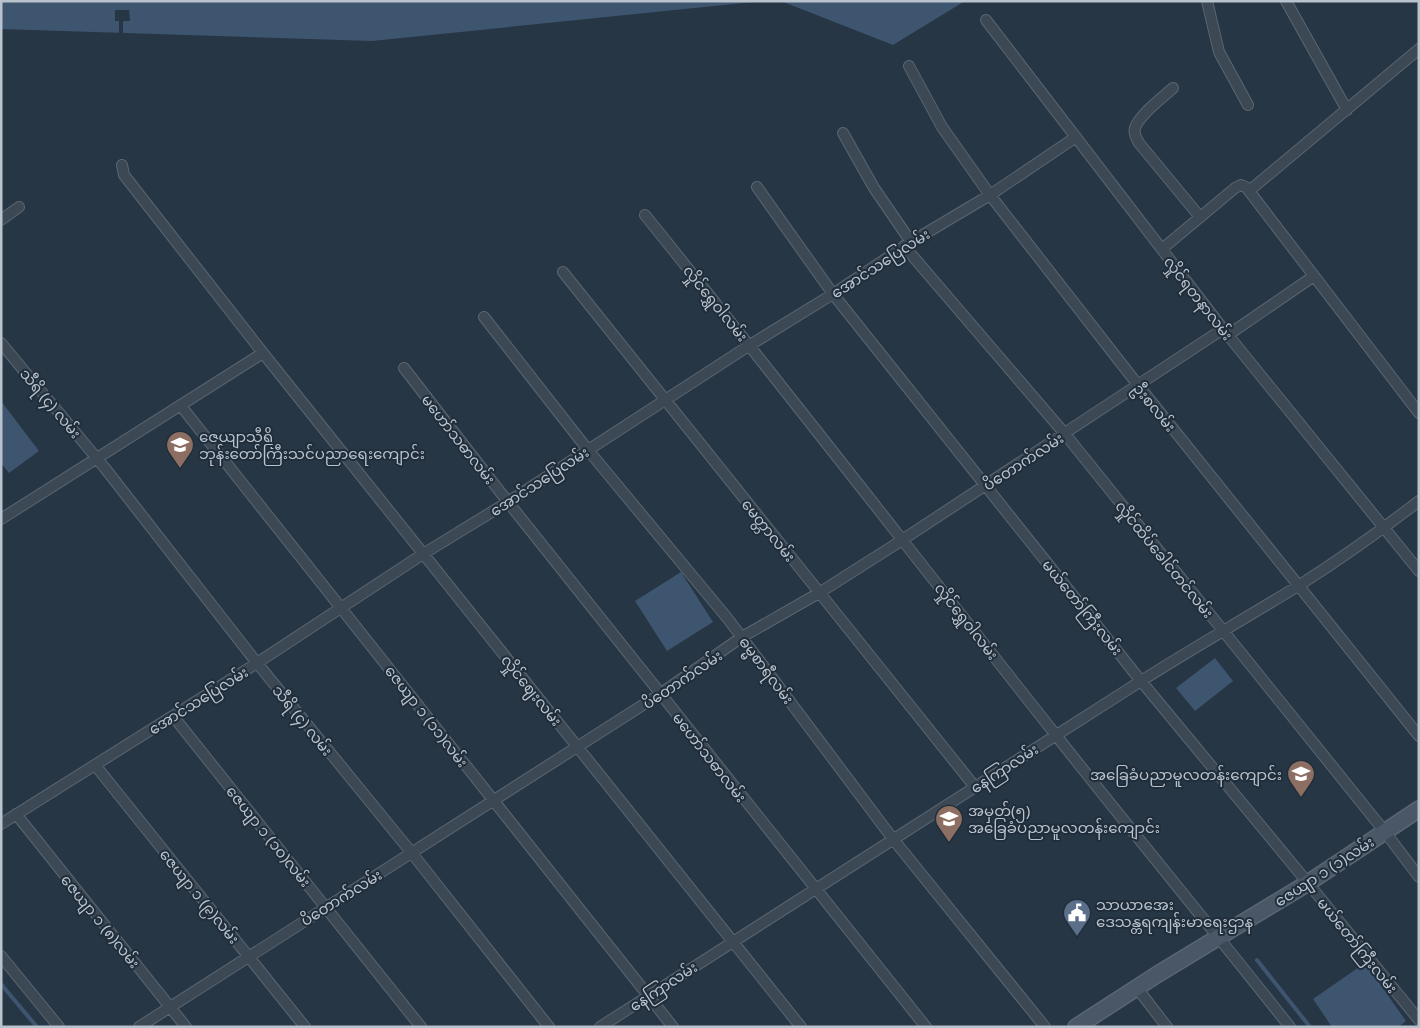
<svg xmlns="http://www.w3.org/2000/svg" width="1420" height="1028" font-family="'Noto Sans','Noto Sans Myanmar',sans-serif">
<style>
.water{fill:#3d556e}
.pier{fill:#273645}
.lines{fill:none;stroke-linecap:round;stroke-linejoin:round}
.stream{stroke:#3d556e;stroke-width:4}
.street-casing{stroke:#5a6672;stroke-width:12}
.secondary-casing{stroke:#5a6672;stroke-width:18}
.street{stroke:#3c4854;stroke-width:10}
.secondary{stroke:#4a5767;stroke-width:15}
.labels{text-anchor:middle;dominant-baseline:central;stroke-width:4;stroke-linejoin:round;paint-order:stroke}
.street-label{font-size:15px;fill:#b9c3ce;stroke:#202d3a}
.poi-label{font-size:15px;fill:#b9c3ce;stroke:#202d3a;text-anchor:start}
</style>
<rect width="100%" height="100%" fill="#273645"/>
<path class="water" d="M1,1H763L372,41L1,29Z
M781,1H965L893,45Z
M1,401L39,451L9,473L1,463Z
M681,572L713,622L667,651L635,601Z
M1215,658L1233,681L1195,711L1176,688Z
M1365,963L1406,1021L1398,1027H1332L1313,999Z"/>
<path class="pier" d="M115,10H129L130,21H123V35H119V21H115Z"/>
<g class="lines">
<path class="stream" d="M1257,960L1310,1027
M1,984L37,1027"/>
<defs>
<path id="street" d="M1207,1L1219,52L1248,105
M1286,1L1347,110
M986,20L1223,329L1419,571
M909,66L942,127L990,195L1138,385L1419,736
M1173,88C1163,97 1139,115 1135,128C1133,134 1137,139 1139,143L1200,217
M843,133L874,188L911,242
M122,165L124,175L263,353L801,1027
M757,187L833,294L1141,681L1308,883L1419,1020
M1249,191L1419,49
M645,215C783,386 918,561 1055,734C1132,832 1212,928 1290,1027
M1,220L19,207
M904,246L1065,434L1385,832L1419,877
M1162,249L1235,188L1241,185L1246,187L1419,413
M563,272L975,787
M484,317L588,450L728,619L893,839L1045,1027
M1228,335L1314,276
M1,343L104,467L257,663L411,852L549,1027
M404,368L508,502L926,1027
M181,406L673,1027
M1,519L263,353
M173,716L421,1027
M95,765L305,1027
M16,814L186,1027
M1,824L257,663L423,554L508,502L750,345L833,294L911,242L990,195L1076,137
M1,956L59,1027
M1137,988L1167,1027
M139,1027L660,694L742,637L819,593L896,544L1223,329
M600,1027L1141,681C1193,648 1246,618 1298,586C1339,560 1380,531 1419,501"/>
<path id="secondary" d="M1076,1027L1158,974L1308,883L1419,809"/>
</defs>
<use href="#street" class="street-casing"/>
<use href="#secondary" class="secondary-casing"/>
<use href="#street" class="street"/>
<use href="#secondary" class="secondary"/>
</g>
<defs>
<symbol id="school-pin" viewBox="-11 -11 22 30"><path d="M0 17L-7.5 6A9.5 9.5 0 1 1 7.5 6Z" fill="#8d6e63" stroke="#202d3a"/><path d="M0-5L7-2L0 1L-7-2ZM-4 1L0 2.5L4 1V4Q0 6-4 4Z" fill="#fff"/></symbol>
<symbol id="civic-pin" viewBox="-11 -11 22 30"><path d="M0 17L-7.5 6A9.5 9.5 0 1 1 7.5 6Z" fill="#5c6f8a" stroke="#202d3a"/><path d="M-.6-6.5H3V-4.5H.6V-3L4-1V1h2V6H-6V1h2V-1L-.6-3ZM-1.2 2.5V6h2.4V2.5Z" fill="#fff"/></symbol>
</defs>
<g fill-rule="evenodd">
<use href="#school-pin" x="164" y="429" width="32" height="43"/>
<use href="#school-pin" x="1285" y="758" width="32" height="43"/>
<use href="#school-pin" x="933" y="803" width="32" height="43"/>
<use href="#civic-pin" x="1061" y="897" width="32" height="43"/>
</g>
<g class="labels">
<g class="street-label">
<text transform="translate(880 263) rotate(-33)">အောင်သပြေလမ်း</text>
<text transform="translate(1199 298) rotate(52)">လှိုင်ရတနာလမ်း</text>
<text transform="translate(716 303) rotate(51)">လှိုင်ရွှေဝါလမ်း</text>
<text transform="translate(51 403) rotate(50)">သီရိ (၄) လမ်း</text>
<text transform="translate(1155 407) rotate(51)">ဦးစလမ်း</text>
<text transform="translate(459 439) rotate(52)">မဟော်သဓာလမ်း</text>
<text transform="translate(1023 461) rotate(-33)">ပိတောက်လမ်း</text>
<text transform="translate(539 481) rotate(-33)">အောင်သပြေလမ်း</text>
<text transform="translate(769 530) rotate(51)">မေတ္တာလမ်း</text>
<text transform="translate(1165 559) rotate(51)">လှိုင်ထိပ်ခေါင်တင်လမ်း</text>
<text transform="translate(1083 607) rotate(51)">မယ်တော်ကြီးလမ်း</text>
<text transform="translate(967 621) rotate(52)">လှိုင်ရွှေဝါလမ်း</text>
<text transform="translate(767 670) rotate(53)">ဓမ္မစာရီလမ်း</text>
<text transform="translate(682 679) rotate(-34)">ပိတောက်လမ်း</text>
<text transform="translate(532 690) rotate(51)">လှိုင်ဈေးလမ်း</text>
<text transform="translate(198 700) rotate(-32)">အောင်သပြေလမ်း</text>
<text transform="translate(427 716) rotate(52)">ဇေယျာ ၁ (၁၁)လမ်း</text>
<text transform="translate(303 720) rotate(51)">သီရိ (၄) လမ်း</text>
<text transform="translate(710 757) rotate(52)">မဟော်သဓာလမ်း</text>
<text transform="translate(1004 768) rotate(-33)">နေကြာလမ်း</text>
<text transform="translate(269 836) rotate(51)">ဇေယျာ ၁ (၁၀)လမ်း</text>
<text transform="translate(1324 871) rotate(-33)">ဇေယျာ ၁ (၁)လမ်း</text>
<text transform="translate(200 896) rotate(51)">ဇေယျာ ၁ (၉)လမ်း</text>
<text transform="translate(341 897) rotate(-32)">ပိတောက်လမ်း</text>
<text transform="translate(101 921) rotate(51)">ဇေယျာ ၁ (၈)လမ်း</text>
<text transform="translate(1358 945) rotate(51)">မယ်တော်ကြီးလမ်း</text>
<text transform="translate(663 986) rotate(-33)">နေကြာလမ်း</text>
</g>
<g class="poi-label">
<text x="199" y="436">ဇေယျာသီရိ<tspan x="199" dy="17">ဘုန်းတော်ကြီးသင်ပညာရေးကျောင်း</tspan></text>
<text x="1282" y="774" text-anchor="end">အခြေခံပညာမူလတန်းကျောင်း</text>
<text x="968" y="810">အမှတ်(၅)<tspan x="968" dy="17">အခြေခံပညာမူလတန်းကျောင်း</tspan></text>
<text x="1096" y="904">သာယာအေး<tspan x="1096" dy="17">ဒေသန္တရကျန်းမာရေးဌာန</tspan></text>
</g>
</g>
<rect width="1420" height="1028" fill="none" stroke="#b9c3ce" stroke-width="5"/>
</svg>
